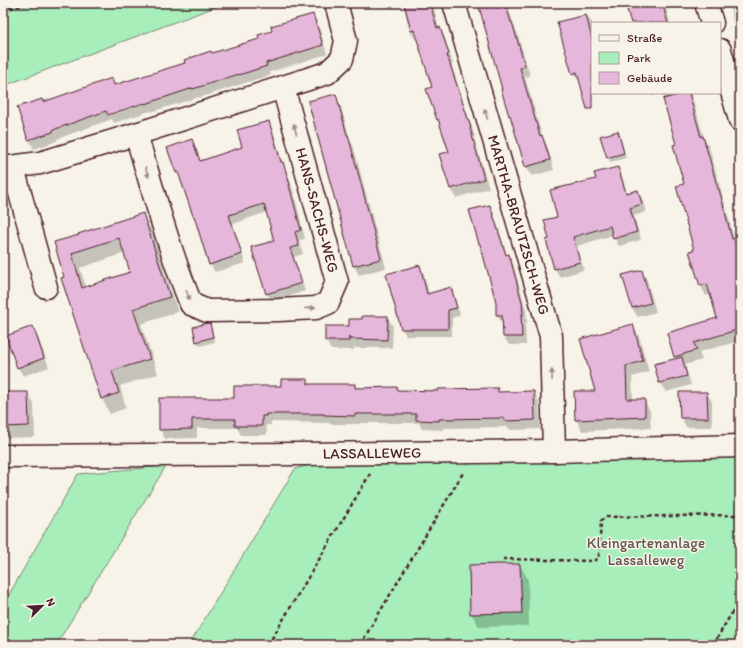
<svg xmlns="http://www.w3.org/2000/svg" width="743" height="648" font-family="Itim,sans-serif">
<style>
.green{fill:#a8eeba;stroke:#798672}
.shadow{fill:#0003;fill-rule:evenodd}
.building{fill:#e5b7da;stroke:#4a1f2b;fill-rule:evenodd}
.lines{fill:none;stroke-linecap:round;stroke-linejoin:round}
.minor-casing{stroke:#4a1f2b;stroke-width:25}
.path{stroke:#4a1f2b;stroke-width:2.5;stroke-dasharray:4 3;stroke-linecap:butt}
.minor{stroke:#f7f3e8;stroke-width:22}
.oneway{fill:#a0898a}
.labels{text-anchor:middle;dominant-baseline:central;stroke-width:3;stroke-linejoin:round;paint-order:stroke}
.street-label{font-size:15px;fill:#4a1f2b;stroke:#f7f3e8}
.park-label{font-size:15px;fill:#62534f;stroke:#f7f3e8}
</style>
<rect width="100%" height="100%" fill="#f7f3e8"/>
<filter id="ink" filterUnits="userSpaceOnUse"><feTurbulence type="fractalNoise" baseFrequency=".025" numOctaves="2"/><feDisplacementMap in="SourceGraphic" scale="8" xChannelSelector="R" yChannelSelector="G"/><feConvolveMatrix kernelMatrix="1 2 1 2 8 2 1 2 1" color-interpolation-filters="sRGB"/></filter>
<g filter="url(#ink)">
<path class="green" d="M3,3H226L3,86Z
M740,457V645H189L295,469L310,465L554,462Z
M166,466L56,645H3V605L78,474Z"/>
<path class="shadow" d="M403,3H435L433,4L439,29L445,38L453,64H451L475,137L474,138L489,188L456,198L451,189L450,152L441,126L437,119L433,87L418,40H416L410,31Z
M479,3H507L515,28L517,32L530,76L525,77L542,136L547,145L554,170L532,176L526,167L513,121L510,115Z
M626,3H665L670,23H632Z
M733,3H740V35L735,28L729,4Z
M313,15L318,24L327,54L270,72L271,75L245,83L199,98V97L151,112L150,111L114,123L112,119L57,139V141L34,149L29,140L18,107L43,103L111,79L115,86L212,54L260,40L273,32ZM148,100L149,102L108,116V114Z
M588,16L592,23V75L577,79L573,73L559,23Z
M650,93H691L704,138L709,147L723,198L724,200L735,243L740,253V341L699,352L702,360L685,365L691,385L666,392L660,383L656,365L677,359L675,356L718,319L711,294L706,296L701,286L691,252L695,251L685,184L677,144L663,93L652,96Z
M335,95L340,104L351,142L353,145L386,268L359,275L354,266L310,102Z
M268,122L273,130L283,165L287,171L294,193L305,239L299,240L303,254L294,257L305,291L272,302L267,293L275,241L267,212L233,224L245,263L215,272L210,264L196,220L193,215L182,181L177,173L169,148L192,140L196,148L201,162L243,148Z
M617,132L620,137L626,158L610,162L608,158L602,137Z
M617,168L622,176L627,194L638,191L642,199L646,212L634,216L641,240L619,246L613,235L577,246L584,270L560,277L555,269L550,239L558,217L597,179Z
M490,206L494,214L507,255H509L513,263L526,310L527,323H525L526,345H509L504,337L503,323H502L497,315Z
M142,214L151,229L178,312L141,324L158,374L120,386L126,408L110,414L102,399L55,243L80,236ZM125,253L131,272L86,287L80,268Z
M419,267L424,274L429,294L450,288L454,295L460,315L452,318V336H406L402,328Z
M641,271L647,280L656,312L638,317L632,308Z
M3,273L6,284L3,285Z
M387,317L393,326L392,348H355L354,345V350H331L326,341L350,327Z
M209,325L212,329L215,342L200,346L197,342Z
M632,325L639,336L649,372L632,377L633,400H644L650,411L651,428L582,431L576,419L596,392Z
M32,328L38,337L49,367L23,376L18,367Z
M307,380L310,385H355L357,389L439,392L497,389L499,393L534,392L539,402L540,429L510,430L508,427L444,428V430L422,429L419,423H360V424H330L329,423L271,422V425H266L267,435H241L237,428H197V438L165,439L160,429L235,399Z
M3,393H27L34,404L35,437L3,438Z
M707,393L712,402V427H686L681,417Z
M520,565L528,579L529,626L479,627L471,613Z"/>
<path class="building" d="M404,3H430L437,28L440,27L449,54L447,55L471,128H470L484,179L450,189L439,154L449,152L438,119L437,120L426,89L432,87L414,30L411,31Z
M478,3H505L511,22H512L525,66L520,68L540,136L542,135L550,160L525,167L510,115L509,116L501,89H502Z
M625,3H662L668,23H631Z
M313,14L323,45L266,63L267,66L239,75V74L193,89V88L145,104L144,103L108,115L106,111L53,130V132L28,140L17,107L42,99L43,102L112,78L114,85L185,63L184,60L211,51L212,53L259,39L258,35L272,31L271,26Z
M586,15L592,39V109H587L577,72L572,74L557,22Z
M685,93H689L701,137L703,136L718,189H719L732,239L734,238L740,259V329L694,343L697,350L674,357L667,333L717,318L707,284L700,286L689,251L694,250L676,186L684,184L673,145L676,144L663,99Z
M336,94L347,135H348L381,259L353,266L308,101Z
M269,121L281,162H283L290,185H289L301,230L295,232L299,246L290,248L302,283L266,294L251,247L274,241L264,204L229,215L242,254L209,265L194,216H193L178,172L176,173L167,148L192,139L200,161L242,147L237,130Z
M618,131L624,153L607,158L600,136Z
M618,167L626,193L638,190L642,204L630,208L637,232L613,239L610,226L573,237L580,262L554,269L546,240L549,239L544,220L557,217L550,190L596,179L594,173Z
M490,205L506,255L509,254L522,302L523,315H521L522,337H503L502,315H496V302L480,244H479L469,210Z
M143,213L170,297L133,309L150,359L112,371L119,393L101,399L61,278L64,277L54,242L79,235L78,234ZM119,238L130,272L82,288L72,253Z
M420,265L427,294L451,287L457,308L448,310V329H401L386,274Z
M642,270L651,303L632,308L622,275Z
M362,316H388L387,340L349,339V336V341H325V326H349V319H362Z
M207,323H210L213,337L196,342L193,327Z
M633,324L643,361L626,366L627,399H645V417L575,420L574,391H595L580,339Z
M33,326L44,358L17,368L6,336Z
M682,357L687,376L659,383L654,364Z
M281,379H308V384H355V388L397,387V390L438,391V389L498,388V392L534,391L535,420L504,421V418L439,419V421L416,420V414H355V416L324,415V414H266V416H262V426H235V419H192V429L159,430V398H234V386H281Z
M3,392H28L29,426L3,427Z
M679,392H707L708,418H680Z
M498,564H520L522,613L470,614L469,565Z"/>
<g class="lines">
<defs>
<g id="minor">
<path id="s1" d="M454,3L551,336L554,451"/>
<path d="M706,3L712,23"/>
<path d="M720,50L740,120"/>
<path d="M136,134C153,191 169,249 191,304L207,311L279,310L316,308L328,303L337,282L283,87"/>
<path d="M3,168L40,163L136,134L327,73L342,59L346,41L336,3"/>
<path d="M13,168L46,287"/>
<path id="s2" d="M3,456L304,454L554,451L740,446"/>
</g>
</defs>
<use href="#minor" class="minor-casing"/>
<path class="path" d="M3,10L31,3
M503,559L593,561L598,559L599,555L601,521L605,517L740,515
M268,645L370,474
M360,645L463,473
M713,645L740,599"/>
<use href="#minor" class="minor"/>
</g>
<defs><path id="oneway-solid" d="M-6-.8H1V-3.2L6.5 0L1 3.2V.8H-6Z"/></defs>
<g class="oneway">
<use href="#oneway-solid" transform="translate(486 114) rotate(-106)"/>
<use href="#oneway-solid" transform="translate(295 129) rotate(-105)"/>
<use href="#oneway-solid" transform="translate(147 172) rotate(73)"/>
<use href="#oneway-solid" transform="translate(188 295) rotate(68)"/>
<use href="#oneway-solid" transform="translate(310 308) rotate(-5)"/>
<use href="#oneway-solid" transform="translate(552 375) rotate(-92)"/>
</g>
</g>
<g class="labels">
<g class="street-label">
<text transform="translate(317 210) rotate(75)">HANS-SACHS-WEG</text>
<text stroke="none"><textPath href="#s1" startOffset="231">MARTHA-BRAUTZSCH-WEG</textPath></text>
<text stroke="none"><textPath href="#s2" startOffset="369">LASSALLEWEG</textPath></text>
</g>
<g class="park-label">
<text x="646" y="543">Kleingartenanlage<tspan x="646" dy="17">Lassalleweg</tspan></text>
</g>
</g>
<rect width="743" height="648" fill="none" stroke="#f7f3e8" stroke-width="16"/>
<rect x="8" y="8" width="727" height="632" fill="none" stroke="#4a1f2b" stroke-width="1.5" filter="url(#ink)"/>
<rect x="591" y="22" width="130" height="72" fill="#f7f3e8" stroke="#b29e9c"/>
<rect x="599" y="35" width="20" height="6" fill="#f7f3e8" stroke="#b29e9c"/>
<text x="627" y="42" font-size="12" fill="#4a1f2b">Straße</text>
<rect x="599" y="52" width="20" height="12" fill="#a8eeba" stroke="#b29e9c"/>
<text x="627" y="62" font-size="12" fill="#4a1f2b">Park</text>
<rect x="599" y="72" width="20" height="12" fill="#e5b7da" stroke="#b29e9c"/>
<text x="627" y="82" font-size="12" fill="#4a1f2b">Gebäude</text>
<g transform="translate(42 606) rotate(66)" stroke="#f7f3e8" stroke-width="3" paint-order="stroke">
<path d="M0-3L7 15L0 10L-7 15Z" fill="#4a1f2b"/>
<text y="-6" font-size="11" font-weight="bold" text-anchor="middle" fill="#4a1f2b">N</text>
</g>
</svg>
